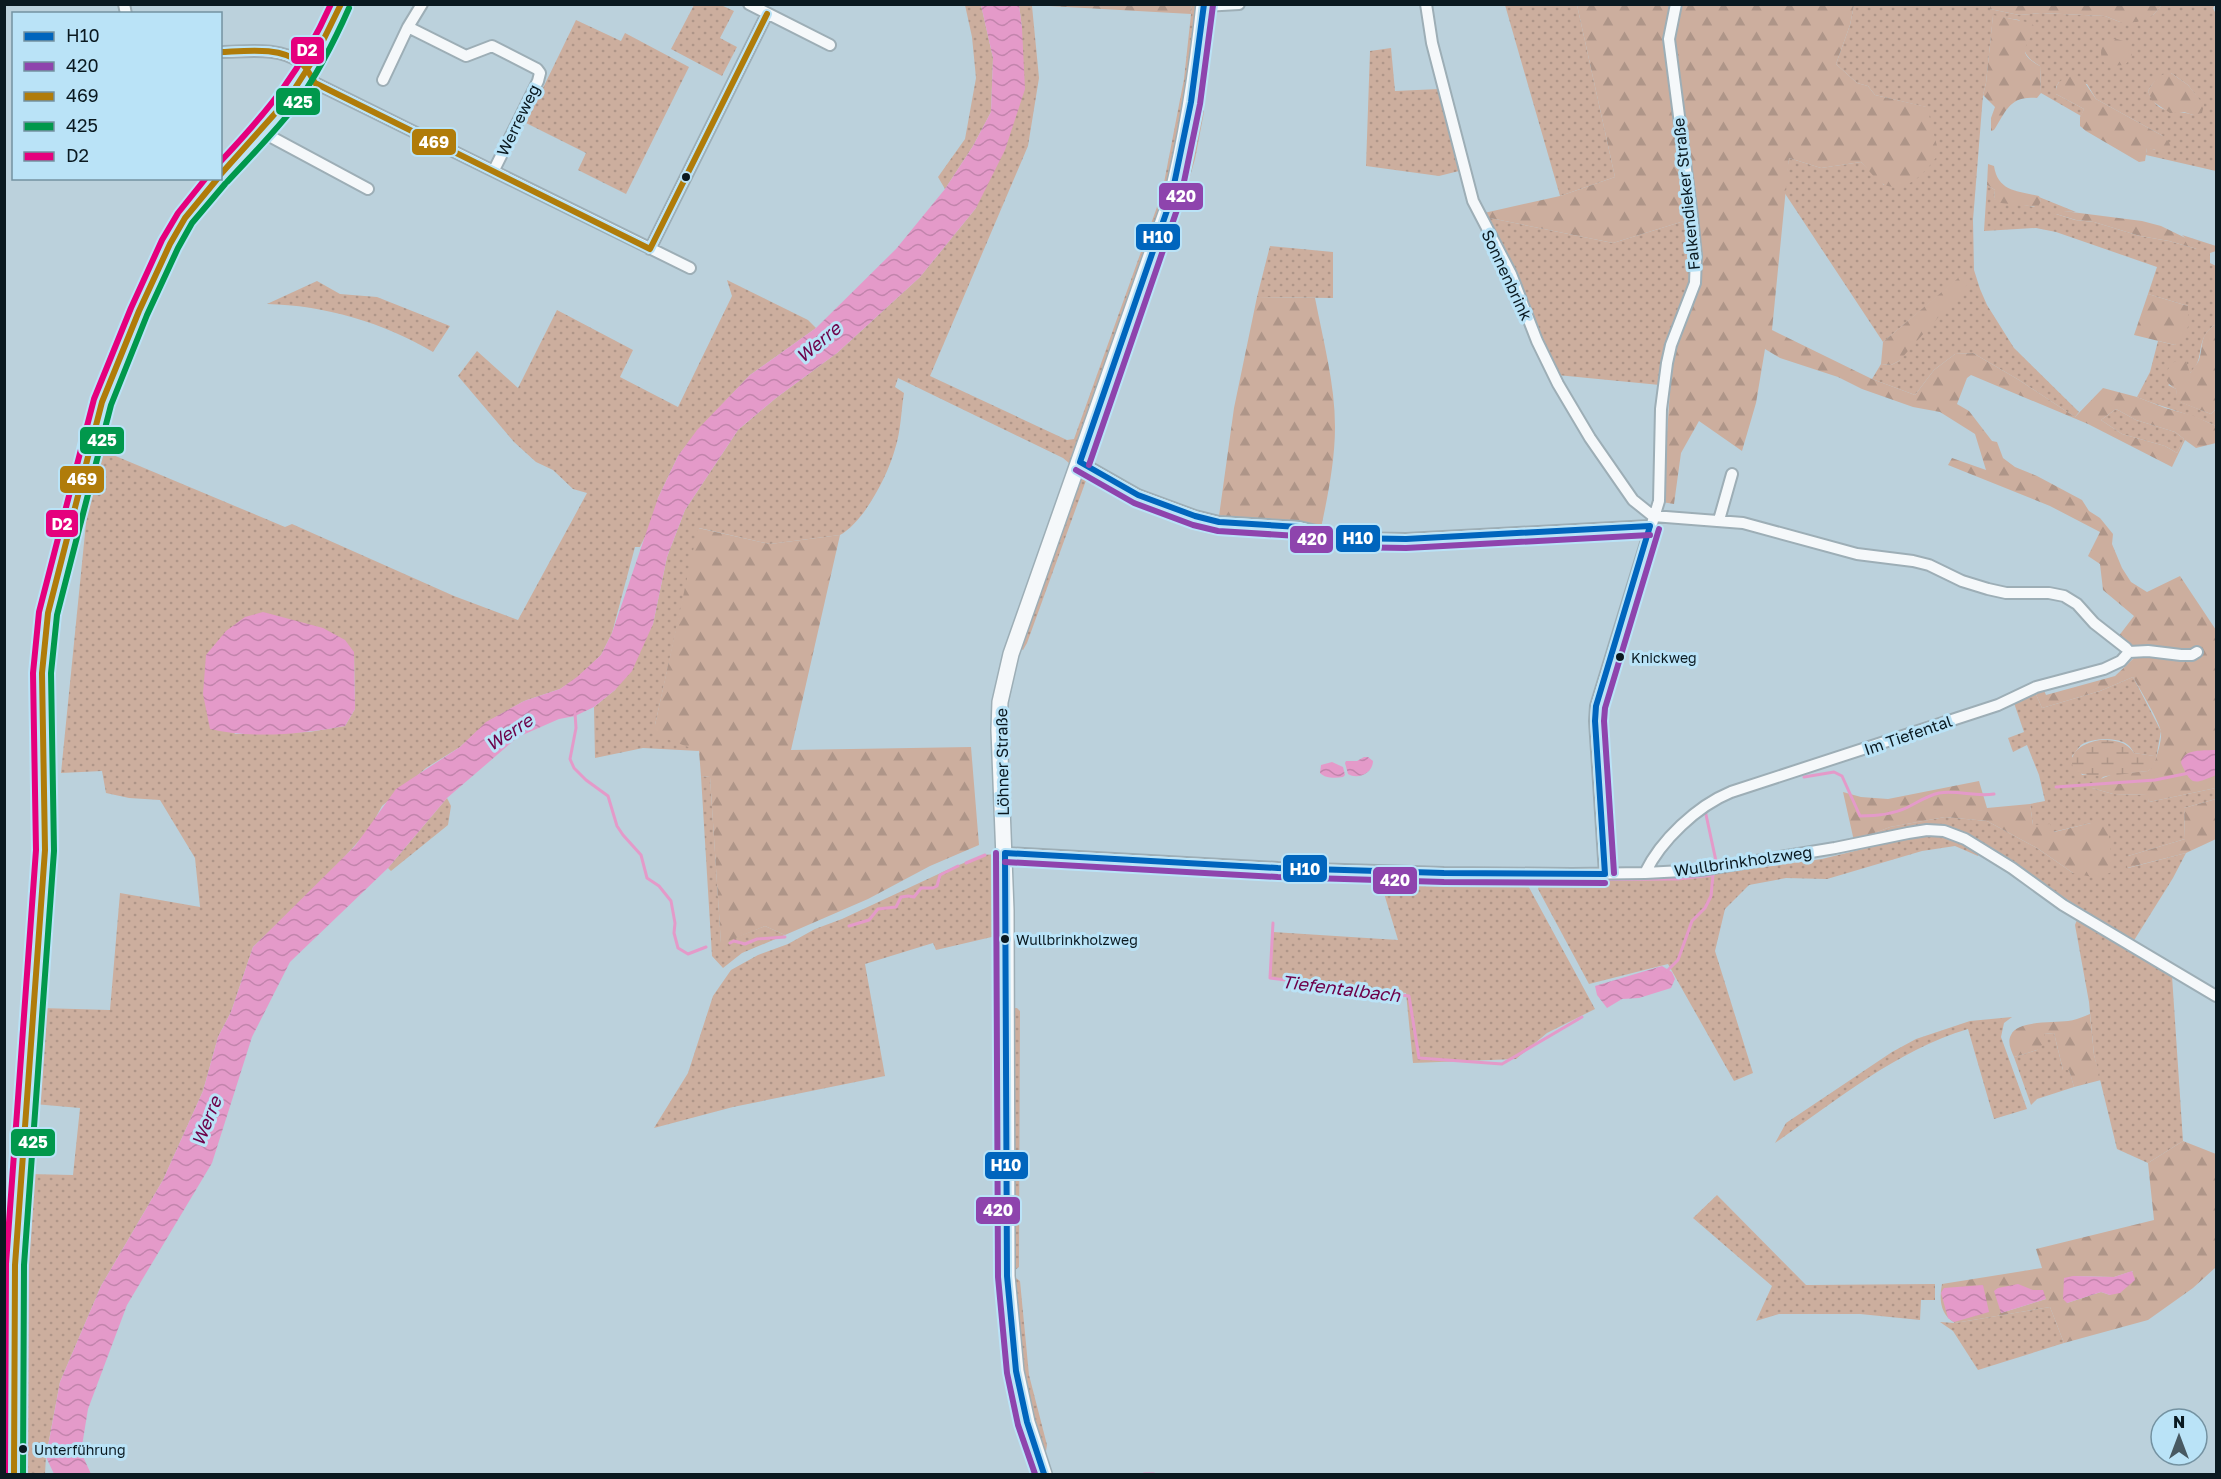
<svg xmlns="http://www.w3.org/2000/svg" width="2221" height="1479" font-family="'Golos Text',sans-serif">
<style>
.green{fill:url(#green-dots);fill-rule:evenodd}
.forest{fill:url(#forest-firs);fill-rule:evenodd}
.wetland{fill:url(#wetland-marsh)}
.water{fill:url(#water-waves)}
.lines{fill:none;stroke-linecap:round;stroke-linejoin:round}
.stream{stroke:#e49ac9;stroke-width:3}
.street-casing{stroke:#9daeb6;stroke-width:14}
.secondary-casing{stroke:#9daeb6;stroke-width:18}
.primary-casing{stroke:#a4afb5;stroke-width:20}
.street{stroke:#f5f8fa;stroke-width:10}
.secondary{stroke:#f5f8fa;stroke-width:15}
.primary{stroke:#d4dfdf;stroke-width:16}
.bus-1-casing{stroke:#bae3f7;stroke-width:10}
.bus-2-casing{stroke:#bae3f7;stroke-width:10}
.bus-3-casing{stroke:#bae3f7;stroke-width:10}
.bus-4-casing{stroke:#bae3f7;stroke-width:10}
.bus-5-casing{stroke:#bae3f7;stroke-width:10}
.bus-1{stroke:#0065bd;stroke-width:6}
.bus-2{stroke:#8e44ad;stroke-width:6}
.bus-3{stroke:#b07c0a;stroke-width:6}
.bus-4{stroke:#01984c;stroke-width:6}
.bus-5{stroke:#e5007d;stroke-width:6}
.bus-dot{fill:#0a1920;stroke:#bae3f7;stroke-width:2}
.labels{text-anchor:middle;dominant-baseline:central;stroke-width:6;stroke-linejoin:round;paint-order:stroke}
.bus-label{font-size:14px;fill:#0a1920;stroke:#bae3f7;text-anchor:start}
.street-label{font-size:16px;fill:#0a1920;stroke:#bae3f7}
.water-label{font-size:18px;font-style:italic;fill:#6d0149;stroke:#bae3f7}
.line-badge{stroke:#bae3f7;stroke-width:2}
.badge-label{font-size:16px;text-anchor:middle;font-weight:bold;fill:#fff}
</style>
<defs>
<pattern id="green-dots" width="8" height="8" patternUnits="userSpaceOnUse" patternTransform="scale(1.5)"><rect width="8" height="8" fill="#ccae9e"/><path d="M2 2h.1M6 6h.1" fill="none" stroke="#ae9588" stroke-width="1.8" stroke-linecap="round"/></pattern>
<pattern id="forest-firs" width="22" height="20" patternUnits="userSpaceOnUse" patternTransform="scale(1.5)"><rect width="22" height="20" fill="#ccae9e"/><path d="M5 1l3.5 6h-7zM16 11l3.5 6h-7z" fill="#ae9588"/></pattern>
<pattern id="wetland-marsh" width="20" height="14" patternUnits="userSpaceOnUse" patternTransform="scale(1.5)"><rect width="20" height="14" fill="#ccae9e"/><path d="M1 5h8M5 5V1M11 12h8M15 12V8" fill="none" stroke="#ae9588"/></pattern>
<pattern id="water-waves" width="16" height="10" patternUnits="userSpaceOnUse" patternTransform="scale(1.5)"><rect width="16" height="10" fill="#e49ac9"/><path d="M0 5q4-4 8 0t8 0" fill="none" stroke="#c284ac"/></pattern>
</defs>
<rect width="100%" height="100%" fill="#bbd1dc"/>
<path class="green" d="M694,5H721L734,11L720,38L737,47L722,76L671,49Z
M965,5H981L993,58L991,112L973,146L945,189L938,177L965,139L976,78L972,37Z
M1019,5L1032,6L1039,78L1028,146L930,376L1067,440L1074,439L1162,193L1184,79L1192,5H1198L1189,80L1171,179L1073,463H1069L1063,458L898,378L895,387L904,393C901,411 901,431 895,449C888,475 864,522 840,535L770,544L699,528L655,725L699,751L643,748L595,758L594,707L615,690L653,624L667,557L685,510L738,430L776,398L837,353L920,277L976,208L1022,28Z
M1505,5H1577L1615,177L1560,196Z
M1854,5H1990V9L2019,15L2041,13L2105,16L2120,22L2153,15L2162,5H2215L2213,8L2216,14V171L2146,155L2147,147L2155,150L2163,136L2096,99L2087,84L2059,82L2056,87V94L2084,109L2081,116L2041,93L2040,66C2033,62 2025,56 2024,48L2032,33L2019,20L1993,16L1986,83L1983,95L1973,220L1974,270L1980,289L1987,305L2014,348L2079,412L2075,417L2019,380L1973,353L1955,354L1934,370L1915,395L1872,379L1881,364L1891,365L1899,361L1963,275L1883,342L1784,192L1789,158L1821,168L1861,162L1884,185L1926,107L1875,95L1868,86L1857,83L1836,64L1850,25ZM2171,73L2188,85L2203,105L2193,115C2174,108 2158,117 2148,91C2154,80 2160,77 2171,73Z
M1210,14L1202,89L1204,112L1195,159L1176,226L1170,221Z
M576,20L621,41L625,33L689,67L626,194L578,170L586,153L526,123Z
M1391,48L1395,91L1439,89L1459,171L1439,176L1366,166L1370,51Z
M1987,185L1995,190L1994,199L2034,207L2041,201L2039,197L2076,212L2056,211V214L2075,220L2094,222L2140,236L2169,241L2197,249L2182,235L2216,246V251L2210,253V263L2216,266V324C2193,339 2207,358 2190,373C2184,378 2175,381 2168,385L2176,389L2178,401L2211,414L2216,409V426C2191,414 2164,408 2137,397L2150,372L2158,341L2175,345L2188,306L2148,294L2157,267L2056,232L2036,228L1984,231Z
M1485,217L1613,243L1697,217L1700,256L1672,364L1670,386L1557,375Z
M1173,235L1092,463L1089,453L1165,237Z
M1270,246L1333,252V298L1257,297Z
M727,280L808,320L816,328L750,375L698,430L678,456L658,498L652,522L640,547H635L612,633L601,655L577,678L560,689L524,701L487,722L460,747L426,768L382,806L370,828L335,868L253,947L231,1012L218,1037L203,1091L163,1180L101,1286L60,1382L46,1456L45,1474H21V1280L28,1174L73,1175L80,1108L34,1104L41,1008L110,1010L120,893L200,907L195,858L160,800L129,798L106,793L102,771L61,773L92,463L97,454L106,452L285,527L292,524L454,596L518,620L587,493L573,489L553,470L536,462L514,442L458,376L477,351L518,388L557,310L633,350L620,377L678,407L732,296ZM354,652L355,709L345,726L309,732L234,734Z
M317,281L340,294L377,297L450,326L433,352C385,323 323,305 267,304Z
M2116,409L2136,420L2175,432L2184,439L2177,453L2165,446L2122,434L2101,420Z
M1086,473L1088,475L1027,643L1023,650L1019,647L1080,476Z
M2133,677L2161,731L2156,759L2154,756L2134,753C2132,750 2131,747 2128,745C2118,737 2092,738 2081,745C2078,748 2075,753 2072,756L2082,775L2113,774L2103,777L2092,788L2113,794L2148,795L2149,802L2216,788V799L2184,808L2185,839L2128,856V868L2186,853L2173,878L2133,942L1964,833L1950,829L1854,841L1890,827L1945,817L1987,821L2037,848L2073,873L2091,823L2053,832L2033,825L2030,804L2045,801L2039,775L2027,745L2013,752L2008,738L2024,732L2014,703L2035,692L2042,708L2100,691Z
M701,776L710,777L721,943L765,926L785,935L742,953L723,968L712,956Z
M447,798L451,806L448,825L391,871L388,868Z
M1928,833L1946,835L1979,851L1978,856L1955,846L1922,851L1827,879L1786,878L1749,885L1725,909L1715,951L1753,1073L1734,1081L1668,964L1589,984L1538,889L1540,881L1673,880L1822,859Z
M997,854L996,936L936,950L933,943L865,964L885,1076L733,1107L654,1128L688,1073L713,996L731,970L758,955L788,944L815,929L842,919L947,870L983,855Z
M1380,880L1526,882L1595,1009L1547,1033L1516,1059L1413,1063L1406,993L1271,978L1273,932L1398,940Z
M2078,917L2172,976L2183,1141L2148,1163L2117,1149L2094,1055L2089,1002L2075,925Z
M1014,1008H1017L1020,1011L1019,1267L1015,1270L1012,1268Z
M2012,1017L2004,1023L2001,1037L2027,1109L1994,1119L1968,1029C1895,1051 1836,1101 1775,1143L1786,1123L1892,1052L1916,1039L1970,1021Z
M2054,1033L2063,1070L2069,1069L2074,1087L2037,1099L2031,1105L2014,1057L2037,1050L2044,1034Z
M1717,1195L1806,1285L1935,1284V1300H1921L1920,1320L1860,1314H1779L1756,1321L1772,1286L1693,1218Z
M1016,1278L1020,1281L1029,1375L1047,1445L1046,1451L1041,1448L1022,1371L1014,1279Z
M2050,1307L2064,1343L1978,1370L1953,1331L1940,1322L1955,1323Z"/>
<path class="forest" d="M1990,4H2162V5L2153,15L2137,22H2120L2105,16L2041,13L2019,15L1990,9Z
M1031,5H1192L1191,14Z
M1577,5H1854L1850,25L1836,64L1857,83L1868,86L1875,95L1927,107L1939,154C1926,170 1909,194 1885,185C1877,182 1868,169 1861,162L1821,168L1789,158L1772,330L1872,379L1915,395L1934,370L1955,354L1973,353L2019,380L2075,417L2103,388L2137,397L2165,408L2194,416L2216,426V443L2196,448L2185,440L2172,467L2088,424L1971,375L1967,378L1957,404L1969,411L1992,441L1997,442L2003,458L2015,467L2037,476L2082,500L2089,511L2100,518L2113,534L2112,544L2122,568L2131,582L2147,592L2180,576L2216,630V788L2149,802L2147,795L2113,794L2092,788L2093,782L2113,774L2148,771C2155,766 2162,742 2161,732C2160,722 2139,688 2133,677L2100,691L2042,708L2035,692L2043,688L2046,695L2115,676L2134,658L2132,650L2118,637L2134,616L2103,590L2100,564L2088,556L2100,532L2050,506L1948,465L1952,458L1986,470L1975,434L1940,412L1913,407L1862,389L1838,377L1780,358L1765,349L1756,403L1742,451L1699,421L1681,453L1674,504L1662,502L1672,364L1681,328L1700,284L1697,217L1613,243L1485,217L1484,213L1560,196L1615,177ZM2116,409L2136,420L2175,432L2184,439L2177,453L2165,446L2122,434L2101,420Z
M1993,15L2031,23L2035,27C2027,48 2015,52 2040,66L2041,93L2037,98C2010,95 2006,111 1994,130L1991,131V118L1995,107L1983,95L1986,83Z
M2117,39C2128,42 2134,46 2131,58L2125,65L2107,66C2099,59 2099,47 2107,40Z
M2171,73L2188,85L2204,105L2202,113L2193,115L2184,112L2170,113L2152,101L2148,91C2154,81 2159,73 2171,73Z
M2074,76L2081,77L2096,99L2163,136L2169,142L2171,148L2165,152L2147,148L2145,161L2139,162L2086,131L2080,126V117L2084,109L2056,94C2055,81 2063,78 2074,76Z
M1988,164L1994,166C1998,192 2018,191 2039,196L2041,201L2038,207L2001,203L1994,199L1995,190L1987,185Z
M2056,210L2142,221L2161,226L2202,246L2197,249L2169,241L2140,236L2094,222L2076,220L2056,214L2054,212Z
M1963,274L1970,282L1899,361L1891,365L1881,364L1883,342Z
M2148,294L2188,306V327L2175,345L2134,335Z
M1257,297L1315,298C1323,340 1335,384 1335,427C1335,460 1328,495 1321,528L1243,520L1219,516L1234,408Z
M2216,324V409L2211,414L2177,401L2176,389C2162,381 2164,372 2174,362L2186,361L2190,373C2193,369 2197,364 2199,360C2204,343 2199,335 2216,324Z
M698,528L770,544L840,535L791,750L971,747L979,845L930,866L868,899L785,935L765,926L721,944L710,777L701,776L699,751L653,734Z
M1979,781L1987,808L2030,804L2033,825L2050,824L2054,832L2091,823L2108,822L2112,872L2097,878L2073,873L2037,848L1987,821L1945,817L1890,827L1854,841L1843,792L1861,797L1888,799Z
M2216,799V839L2186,853L2127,868L2128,856L2185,839L2184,808Z
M2090,1014L2094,1055L2101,1080L2074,1087L2069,1070H2063L2054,1033L2044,1034V1043L2037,1050L2014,1057C2011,1050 2007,1042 2011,1035C2017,1020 2054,1023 2068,1021C2076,1020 2083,1017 2090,1014Z
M2183,1141L2216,1154V1267L2193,1288L2148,1320L2064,1343L2050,1307L1955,1323C1940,1315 1939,1299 1942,1284L2042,1268L2036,1249L2154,1220L2148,1163ZM2133,1271L2110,1295L2101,1292L2067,1303L2073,1276L2114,1277ZM2033,1290L2046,1299L2001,1313Z"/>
<path class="wetland" d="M2100,740C2114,740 2126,741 2134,753L2155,756L2156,759L2152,768L2148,771C2125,773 2095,781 2074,771C2066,751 2084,743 2100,740Z"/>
<path class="water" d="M981,5H1019L1022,28L1025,89L1005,150L976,208L920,277L837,353L776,398L738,430L685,510L667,557L653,624L632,671L615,690L594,707L575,716L559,719L518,737L447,798L388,868L290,962L252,1037L212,1163L127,1305L88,1409L81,1452L91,1474H54L46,1457L60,1382L101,1286L163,1180L203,1091L218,1037L231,1012L253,947L355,846L396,789L460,747L486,722L524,701L560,689L577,677L601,655L612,633L658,498L678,456L697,430L750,375L816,328L896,249L945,189L973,146L991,112L993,58Z
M263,612L323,628L345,640L354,652L355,709L345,726C301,734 254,739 210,729L203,694L206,655L226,631L245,617Z
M2212,750H2216V775C2194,784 2192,787 2181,763C2184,749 2199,751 2212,750Z
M1364,757H1368L1373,761C1373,773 1358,780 1348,774L1345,763L1346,761H1357Z
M1332,762L1343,767L1345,775L1343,777C1336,778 1326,779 1320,773L1321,765Z
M1662,966L1672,972L1675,979L1671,988L1639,998L1622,999L1607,1008L1597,995L1595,986Z
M2132,1271L2135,1280L2120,1293L2110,1295L2101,1292L2067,1303L2063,1299L2064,1278L2073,1276L2114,1277Z
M2018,1284L2033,1290H2043L2046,1299L2001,1313L1994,1291L1998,1288Z
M1983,1285L1989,1312L1954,1322L1948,1318L1941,1293L1944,1288Z"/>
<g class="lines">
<path class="stream" d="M575,713L576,728L570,759L574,768L586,780L608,796L617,826L623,835L641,855L647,878L659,886L671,901L675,923L674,933L678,948L688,954L706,947
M1804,777L1834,772L1842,776L1860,816C1876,816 1891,815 1906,808C1917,803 1926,796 1939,793C1959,790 1974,797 1994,794
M2056,787L2155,780L2189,773
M1705,810L1716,861
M1030,860L1046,861
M1062,862L1082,863
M966,863L985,855
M1096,864L1113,865
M1126,865L1144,867
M1151,867L1173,868
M1184,869L1203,870
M1250,873H1263
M1291,875L1313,876
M1323,877H1340
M1359,878L1519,880
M1538,880L1678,879L1713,875L1711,896L1705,908L1692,921L1678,960L1667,971
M1273,923L1270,978L1409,996L1419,1058L1502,1064L1582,1017
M849,926L869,920L878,909L896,907L901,897L908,896L914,897L921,888H933L937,886L940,875L958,866
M730,943L734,941L745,944L757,939L785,937
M1144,1474H1154"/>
<defs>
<path id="street" d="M124,4L126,14
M749,4L830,45
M1426,4L1432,43L1473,201L1511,274L1537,341L1558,384L1590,438L1633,500L1653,516
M1204,6L1239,4
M408,27L466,56L492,46L537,69L540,73L538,81L494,170
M220,52C245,52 280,46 301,63C307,68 311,77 315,83L690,268
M383,80L408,27L422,4
M262,132L368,189
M650,249L767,14
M1080,462L1138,495L1195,516L1219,522L1299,527L1346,538L1406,539L1650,526
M1653,516L1743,523L1857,554L1913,561L1929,565L1962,581L1988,589L2006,593H2049L2064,596L2077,604L2094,623L2126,648L2129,652
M1719,520L1732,474
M1005,853L1278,868L1444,873L1572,874L1645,873L1701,870L1835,848L1908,833L1927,830L1944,831L1965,839L2012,868L2063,905L2216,996
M1645,873C1661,840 1697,806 1731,792L1998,705L2036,687L2104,669L2121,661L2129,652L2148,651L2181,655H2192L2197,652
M1605,874L1595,721L1596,706L1659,501L1661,409L1667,363L1671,345L1695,283L1696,256L1692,216L1669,39L1676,4"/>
<path id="secondary" d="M1044,1474L1027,1422L1016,1371L1007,1276L1006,910L999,730L1000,702L1011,654L1171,199C1187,135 1197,70 1204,4"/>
<path id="primary" d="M220,176C247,147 275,120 297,87C315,61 328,33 341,4
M14,1474L15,1265L45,850L42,673L44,644L48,613L102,402L139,311L170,244L185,218L218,178"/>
</defs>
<use href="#street" class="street-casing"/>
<use href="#secondary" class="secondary-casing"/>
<use href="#primary" class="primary-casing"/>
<use href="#street" class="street"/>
<use href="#secondary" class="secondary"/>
<use href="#primary" class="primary"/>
<defs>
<path id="bus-1" d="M1080,462L1138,495L1195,516L1219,522L1299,527L1346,538L1406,539L1650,526
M1080,462L1171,199L1191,102L1204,4
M1005,853L1007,1276L1016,1371L1027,1422L1044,1474
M1005,853L1278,868L1444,873L1605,874
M1605,874L1595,721L1596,706L1650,526"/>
<path id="bus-2" d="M1089,465L1180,201L1200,104L1213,5
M1076,470L1134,503L1193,525L1218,531L1298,536L1345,547L1406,548L1650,535
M996,853L998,1277L1007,1373L1018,1425L1035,1474
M1005,862L1278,877L1444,882L1605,883
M1614,873L1604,721L1605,708L1659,529"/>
<path id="bus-3" d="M220,52C246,51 280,46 301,63C307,68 311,76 315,83L650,249
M220,175L288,99L315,57L341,4
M650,249L767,14
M14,1474L15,1265L45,850L42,673L48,613L102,402L139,311L170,244L185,218L218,178"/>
<path id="bus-4" d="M227,182C250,157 274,133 295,106C317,75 334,42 349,8
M23,1474L24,1265L54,851L51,673L57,615L111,405L147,315L178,248L192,223L225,184"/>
<path id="bus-5" d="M220,162C270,109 301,71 331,4
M5,1474L6,1264L36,850L33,673L39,612L94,399L131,308L162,240L178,213L206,178"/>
</defs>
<use href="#bus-1" class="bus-1-casing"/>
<use href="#bus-2" class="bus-2-casing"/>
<use href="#bus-3" class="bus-3-casing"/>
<use href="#bus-4" class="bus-4-casing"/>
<use href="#bus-5" class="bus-5-casing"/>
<use href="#bus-1" class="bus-1"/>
<use href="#bus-2" class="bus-2"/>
<use href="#bus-3" class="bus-3"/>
<use href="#bus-4" class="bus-4"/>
<use href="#bus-5" class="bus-5"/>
</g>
<g class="bus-dot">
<circle cx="686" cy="177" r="5"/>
<circle cx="1620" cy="657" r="5"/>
<circle cx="1005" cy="939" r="5"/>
<circle cx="23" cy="1449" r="5"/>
</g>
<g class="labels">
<g class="bus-label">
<text x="1631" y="657">Knickweg</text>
<text x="1016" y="939">Wullbrinkholzweg</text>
<text x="34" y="1449">Unterführung</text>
</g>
<g class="street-label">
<text transform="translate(518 120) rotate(-64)">Werreweg</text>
<text transform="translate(1686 194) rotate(-96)">Falkendieker Straße</text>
<text transform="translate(1507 275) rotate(65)">Sonnenbrink</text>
<text transform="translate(1908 735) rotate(-19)">Im Tiefental</text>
<text transform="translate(1002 762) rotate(-91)">Löhner Straße</text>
<text transform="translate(1743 861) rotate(-8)">Wullbrinkholzweg</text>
</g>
<g class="water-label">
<text transform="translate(818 342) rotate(-40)">Werre</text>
<text transform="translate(509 732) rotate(-33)">Werre</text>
<text transform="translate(1341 988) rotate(7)">Tiefentalbach</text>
<text transform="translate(206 1121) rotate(-68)">Werre</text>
</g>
</g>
<g class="line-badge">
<rect x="290" y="36" width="35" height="29" rx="6" fill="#e5007d"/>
<rect x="275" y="87" width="46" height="29" rx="6" fill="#01984c"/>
<rect x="411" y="128" width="46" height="28" rx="6" fill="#b07c0a"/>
<rect x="1158" y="182" width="46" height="29" rx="6" fill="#8e44ad"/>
<rect x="1135" y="223" width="46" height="28" rx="6" fill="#0065bd"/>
<rect x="79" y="426" width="46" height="29" rx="6" fill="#01984c"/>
<rect x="59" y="465" width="46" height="29" rx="6" fill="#b07c0a"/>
<rect x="45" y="509" width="34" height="29" rx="6" fill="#e5007d"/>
<rect x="1335" y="524" width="46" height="29" rx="6" fill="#0065bd"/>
<rect x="1289" y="525" width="45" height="29" rx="6" fill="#8e44ad"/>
<rect x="1282" y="854" width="46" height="29" rx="6" fill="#0065bd"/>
<rect x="1372" y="866" width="46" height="29" rx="6" fill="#8e44ad"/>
<rect x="10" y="1128" width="46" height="29" rx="6" fill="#01984c"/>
<rect x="984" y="1151" width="45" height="29" rx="6" fill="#0065bd"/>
<rect x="975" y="1196" width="46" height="29" rx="6" fill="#8e44ad"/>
</g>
<g class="badge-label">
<text x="307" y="56">D2</text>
<text x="298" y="108">425</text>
<text x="434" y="148">469</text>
<text x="1181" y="202">420</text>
<text x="1158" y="243">H10</text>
<text x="102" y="446">425</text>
<text x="82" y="485">469</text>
<text x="62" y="530">D2</text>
<text x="1358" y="544">H10</text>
<text x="1312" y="545">420</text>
<text x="1305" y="875">H10</text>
<text x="1395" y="886">420</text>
<text x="33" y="1148">425</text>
<text x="1006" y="1171">H10</text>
<text x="998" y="1216">420</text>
</g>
<rect width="2221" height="1479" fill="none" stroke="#0a1920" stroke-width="12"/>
<rect x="12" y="12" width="210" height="168" fill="#bae3f7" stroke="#7492a1" stroke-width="1.5"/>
<rect x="24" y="32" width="30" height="9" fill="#0065bd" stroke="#7492a1" stroke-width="1.5"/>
<text x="66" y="42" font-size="18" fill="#0a1920">H10</text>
<rect x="24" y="62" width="30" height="9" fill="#8e44ad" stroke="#7492a1" stroke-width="1.5"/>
<text x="66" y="72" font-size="18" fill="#0a1920">420</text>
<rect x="24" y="92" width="30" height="9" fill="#b07c0a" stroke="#7492a1" stroke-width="1.5"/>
<text x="66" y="102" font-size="18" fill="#0a1920">469</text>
<rect x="24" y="122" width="30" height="9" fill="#01984c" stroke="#7492a1" stroke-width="1.5"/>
<text x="66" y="132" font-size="18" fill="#0a1920">425</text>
<rect x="24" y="152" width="30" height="9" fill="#e5007d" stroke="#7492a1" stroke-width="1.5"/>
<text x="66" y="162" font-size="18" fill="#0a1920">D2</text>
<g transform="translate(2179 1437)"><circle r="28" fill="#bae3f7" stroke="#7492a1" stroke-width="1.5"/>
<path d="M0-4.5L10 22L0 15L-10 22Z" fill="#485962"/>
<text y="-9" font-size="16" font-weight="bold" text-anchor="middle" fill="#0a1920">N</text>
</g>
</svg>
